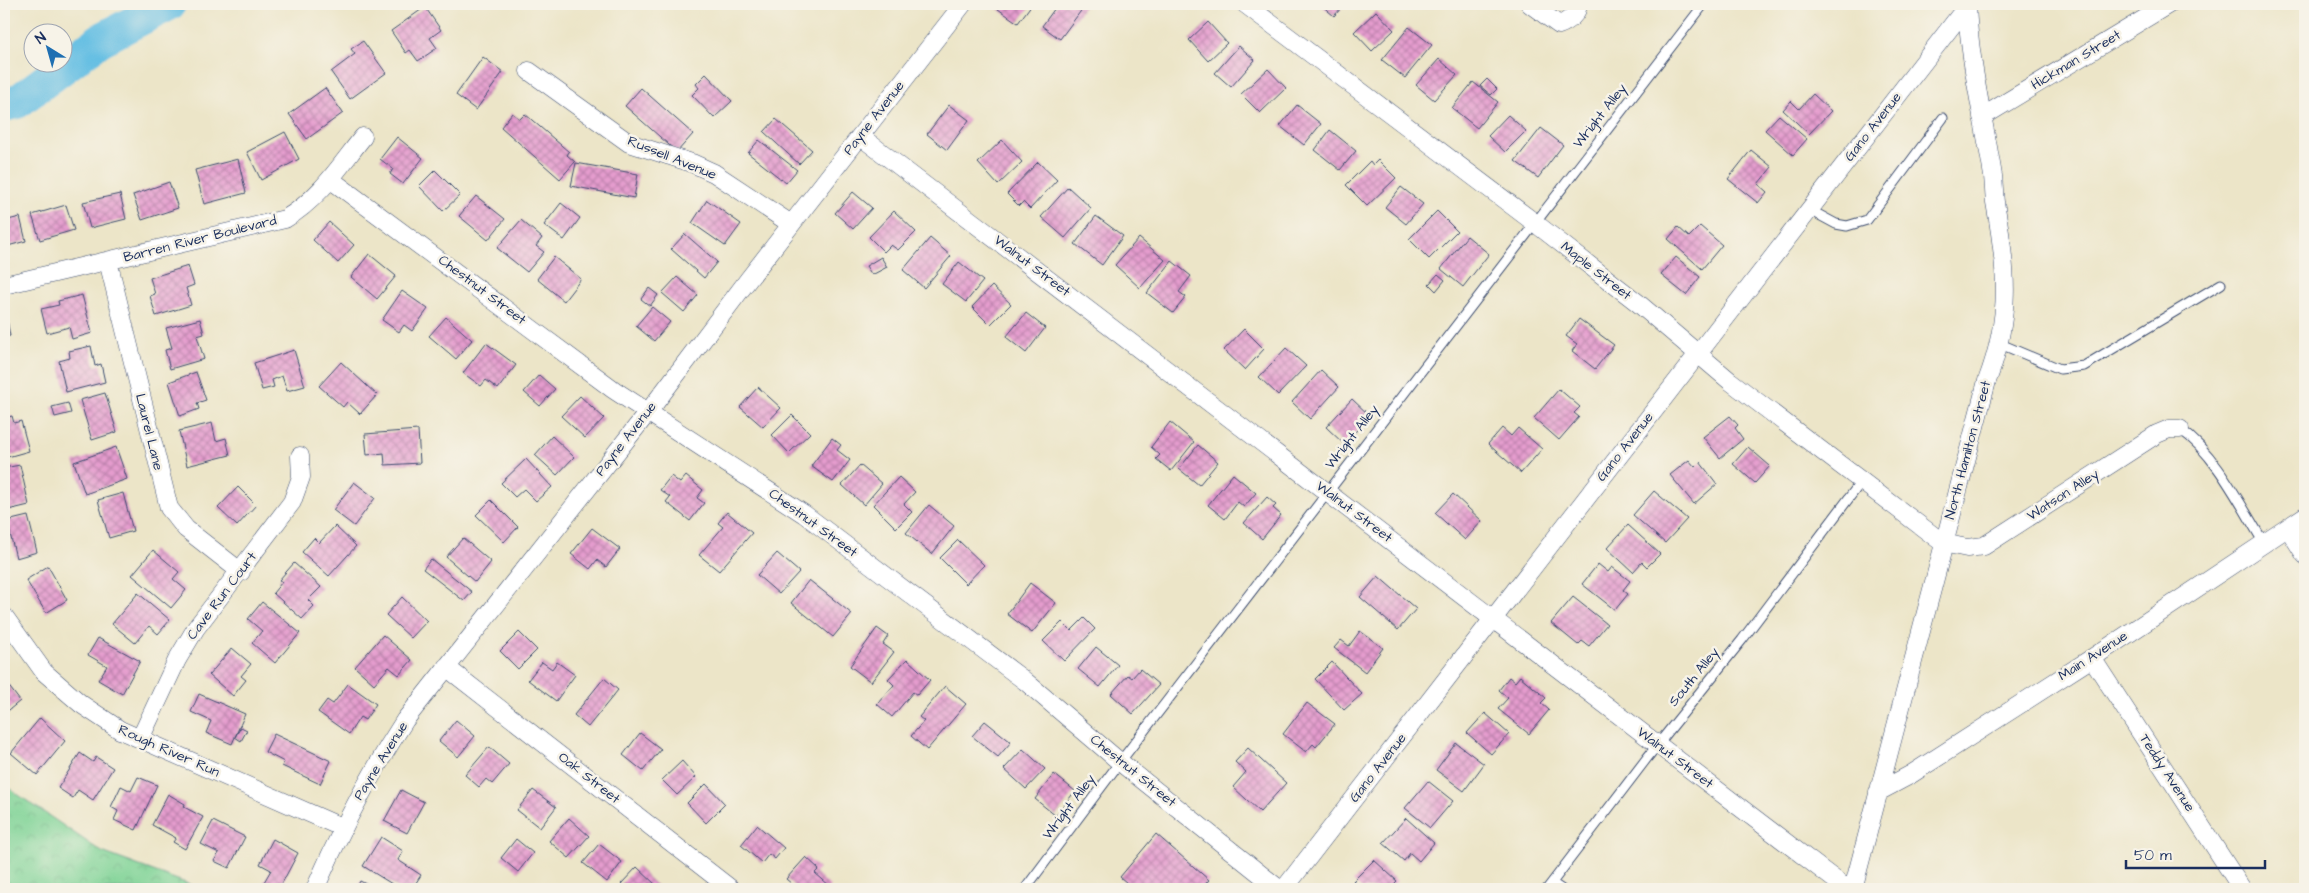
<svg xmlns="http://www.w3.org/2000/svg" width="2309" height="893" font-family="'Architects Daughter',sans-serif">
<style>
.park{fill:url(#park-crowns);stroke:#4c817a}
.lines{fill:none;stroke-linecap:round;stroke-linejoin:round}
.river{stroke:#66bfe3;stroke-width:34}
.building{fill:url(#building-cross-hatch)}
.service-casing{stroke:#3a4a6e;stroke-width:11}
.minor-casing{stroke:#3a4a6e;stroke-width:19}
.service{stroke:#fff;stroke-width:9}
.minor{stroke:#fff;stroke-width:18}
.labels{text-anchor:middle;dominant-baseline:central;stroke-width:5;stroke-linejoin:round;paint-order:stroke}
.street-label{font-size:14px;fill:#1b2f5e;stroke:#f7f3e8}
</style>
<defs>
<pattern id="park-crowns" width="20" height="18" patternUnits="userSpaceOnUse" patternTransform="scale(1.25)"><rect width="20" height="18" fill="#7ed395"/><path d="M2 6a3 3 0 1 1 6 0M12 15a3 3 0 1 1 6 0" fill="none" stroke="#6cb583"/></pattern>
<pattern id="building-cross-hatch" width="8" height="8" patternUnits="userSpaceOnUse" patternTransform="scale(1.25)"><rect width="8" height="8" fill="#e59cce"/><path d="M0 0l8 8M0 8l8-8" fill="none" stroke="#b980aa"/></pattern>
</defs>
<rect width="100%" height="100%" fill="#f7f3e8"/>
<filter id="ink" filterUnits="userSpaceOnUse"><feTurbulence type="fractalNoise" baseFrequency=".02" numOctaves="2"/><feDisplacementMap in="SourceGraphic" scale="10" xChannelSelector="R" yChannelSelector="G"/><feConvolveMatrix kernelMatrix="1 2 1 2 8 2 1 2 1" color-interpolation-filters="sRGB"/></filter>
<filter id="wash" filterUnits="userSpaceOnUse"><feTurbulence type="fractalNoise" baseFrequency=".0096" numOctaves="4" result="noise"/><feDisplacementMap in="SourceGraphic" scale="20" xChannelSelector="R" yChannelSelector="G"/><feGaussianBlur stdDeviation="1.12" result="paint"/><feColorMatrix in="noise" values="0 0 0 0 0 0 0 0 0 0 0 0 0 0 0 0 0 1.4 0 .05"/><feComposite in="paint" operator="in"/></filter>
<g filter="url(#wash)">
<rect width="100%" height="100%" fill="#ece5c8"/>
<path class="park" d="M4,785L102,852L202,889H4Z"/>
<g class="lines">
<path class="river" d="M4,105L17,102L100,40L169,4"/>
</g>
<g id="blocks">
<path class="building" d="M1002,4H1032L1018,23L998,9Z
M1058,4H1086L1060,39L1042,26Z
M1320,4H1345L1334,16Z
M425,7L441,30L430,38L437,48L418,61L410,50L406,53L391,31Z
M1376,11L1394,30L1372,51L1354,32Z
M1208,22L1227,43L1208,61L1189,40Z
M1409,27L1432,45L1405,78L1382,60Z
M363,41L386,73L350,99L331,72L355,54L351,49Z
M1239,46L1255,60L1231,87L1215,73Z
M483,57L503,72L476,110L456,95Z
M1439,59L1457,75L1434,100L1416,85Z
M1268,69L1286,88L1260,113L1241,94Z
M706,74L732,101L714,118L692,95L699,88L696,84Z
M1487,79L1497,89L1491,95L1480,86Z
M1473,82L1498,102L1477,128L1452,108Z
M325,88L343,113L307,139L289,114Z
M641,88L693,134L677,152L625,106Z
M1813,94L1831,111L1809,134L1783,110L1791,101L1799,109Z
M949,105L969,120L947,150L927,134Z
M1297,105L1321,124L1304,145L1280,126Z
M512,113L520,119L525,114L569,152L567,155L575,162L560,179L501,127Z
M1508,115L1526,131L1505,152L1488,136Z
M1779,115L1807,139L1793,155L1765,130Z
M776,119L812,150L799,164L764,132Z
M1541,128L1563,145L1538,178L1515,161Z
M1330,130L1356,151L1340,170L1315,150Z
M285,132L299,159L261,180L247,152Z
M397,137L423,158L403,184L390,174L393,169L380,159Z
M759,140L797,170L786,183L748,153Z
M1002,140L1022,162L998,185L978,163Z
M1751,150L1772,167L1758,184L1767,192L1758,203L1728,179Z
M238,159L246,193L204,204L195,170Z
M1378,160L1396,178L1367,206L1346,185L1370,161L1373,165Z
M1038,162L1057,180L1030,209L1023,202L1019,206L1007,194Z
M576,163L638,174L634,198L571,186Z
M435,170L460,195L443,211L419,186Z
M169,182L178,208L142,220L133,195Z
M1068,187L1091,208L1065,238L1041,217Z
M1401,187L1423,204L1406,224L1385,207Z
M853,192L872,208L853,229L835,213Z
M120,194L126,219L90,228L83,202Z
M476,196L505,219L488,240L459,216Z
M707,200L741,224L725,246L692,223Z
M561,203L580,218L564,240L544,225Z
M66,205L74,230L40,240L32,215Z
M894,211L916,232L898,250L891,245L884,252L869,237Z
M1437,211L1457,231L1429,259L1409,239Z
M1096,216L1123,236L1102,265L1075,244Z
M20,217L26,241L4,247V221Z
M521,220L542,238L536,246L544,252L527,272L497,248Z
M329,222L354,245L338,263L313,240Z
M1700,226L1722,245L1702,269L1668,239L1678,227L1689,237Z
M685,234L717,262L704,278L671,249Z
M1467,236L1489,254L1463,287L1441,269Z
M930,238L951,256L924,288L903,270Z
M1139,238L1165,260L1140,288L1115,265Z
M369,254L396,276L377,299L351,277Z
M554,257L581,279L564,301L537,279Z
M881,257L887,267L872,275L866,266Z
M1676,257L1700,277L1686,295L1661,275Z
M1172,261L1191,276L1179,292L1186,297L1173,313L1147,293Z
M959,262L983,281L966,302L942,284Z
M188,266L194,285L186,288L191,305L156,316L150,296L155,294L150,278Z
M1438,274L1445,280L1436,291L1429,284Z
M677,277L698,295L684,312L662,293Z
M992,286L1011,304L990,325L972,307Z
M649,288L658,295L650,306L641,299Z
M402,291L428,309L412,331L404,325L399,332L382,320Z
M82,295L92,333L72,339L69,327L47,333L41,309L59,305L58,301Z
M652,307L670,322L654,341L636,326Z
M1026,313L1045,328L1026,353L1006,337Z
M4,314H6L10,336L4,337Z
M446,317L472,340L456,359L429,336Z
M200,319L204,334L197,336L204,359L170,369L165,350L172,348L166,328Z
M1579,319L1614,345L1595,369L1572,351L1577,344L1566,336Z
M1244,329L1264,349L1245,370L1224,350Z
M486,343L516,365L498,389L486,380L481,386L463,373Z
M91,346L95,366L101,364L105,382L66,392L59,361L70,358L69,351Z
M1286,348L1306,366L1278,395L1259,377Z
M294,350L305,386L287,391L282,376L272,380L274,387L262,390L254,363Z
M341,362L377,395L360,414L347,402L343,407L319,386Z
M1321,370L1339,387L1310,419L1292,402Z
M196,372L206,400L197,403L199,409L180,416L169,382Z
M539,375L555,389L540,406L524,392Z
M758,387L781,408L763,427L740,407Z
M1559,389L1580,407L1574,413L1579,417L1559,440L1534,418Z
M105,393L117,432L92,440L80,400Z
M580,396L604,418L585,438L561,416Z
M1352,399L1370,416L1344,444L1326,427Z
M68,403L71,413L55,417L52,407Z
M792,415L810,433L789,453L772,435Z
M12,416L14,423L21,421L29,451L4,458V418Z
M1730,416L1738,425L1735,428L1743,439L1720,458L1703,437Z
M1170,422L1194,442L1171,471L1156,459L1160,455L1151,447Z
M212,423L216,441L226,438L230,455L187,466L179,431Z
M1502,428L1511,436L1518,428L1542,449L1521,473L1488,444Z
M418,430L420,463L385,465L384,453L367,455L365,434Z
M552,436L574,457L557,475L535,455Z
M832,438L841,445L837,450L850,460L833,482L811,466Z
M1198,445L1218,462L1199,485L1179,469Z
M116,447L127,479L85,494L74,462Z
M1748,447L1770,466L1755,483L1733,464Z
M526,459L552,487L536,501L524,489L515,497L501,483Z
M1689,460L1695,467L1700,462L1717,484L1694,504L1670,475Z
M20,465L29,505L4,511V468Z
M860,465L882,484L864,505L842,485Z
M1233,474L1256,493L1244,507L1238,502L1225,519L1208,505Z
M671,476L680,483L686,476L703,490L697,498L704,503L690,521L666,502L670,497L660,490Z
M899,477L915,492L904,504L912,512L896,528L873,505Z
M354,482L375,498L354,526L333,510Z
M238,487L256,505L237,526L218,508Z
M1654,491L1687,519L1665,543L1633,515Z
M123,493L133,531L109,538L98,500Z
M1453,494L1482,521L1465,540L1435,513Z
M1267,497L1276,505L1273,508L1281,515L1262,539L1244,523Z
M491,500L518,527L504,542L476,515Z
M929,505L954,526L932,554L906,533Z
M727,512L752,533L719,571L699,555L723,527L718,523Z
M28,516L37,552L16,558L7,521Z
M1628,525L1660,554L1647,567L1642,562L1633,572L1607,548Z
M335,526L356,546L329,576L302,552L314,538L319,543Z
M592,528L620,549L606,567L597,560L590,569L571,554Z
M463,538L491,562L475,582L446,557Z
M958,540L984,565L966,584L940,558Z
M153,550L179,572L173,579L186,590L171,608L132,575Z
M777,553L799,572L779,594L757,575Z
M431,559L472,592L464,601L423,569Z
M294,563L321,587L308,600L314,606L302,619L273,593L282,582L279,580Z
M1598,564L1608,572L1612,567L1630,581L1623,590L1628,594L1615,610L1582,584Z
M48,566L67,600L46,613L26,580Z
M1378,576L1416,609L1398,630L1360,597Z
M809,580L852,614L833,637L791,603Z
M1030,583L1056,603L1032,633L1007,614Z
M138,593L170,620L158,634L149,626L135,643L112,624Z
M402,597L427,621L411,638L386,615Z
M1573,597L1607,624L1589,646L1582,641L1578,645L1551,623Z
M262,602L300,633L275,663L252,643L262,631L248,619Z
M1084,618L1095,629L1064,661L1043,641L1062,622L1071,631Z
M877,628L888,636L883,644L894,652L871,682L850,666Z
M1360,631L1383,648L1365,672L1334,648L1341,640L1349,646Z
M519,632L537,650L518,669L500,651Z
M383,635L412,660L399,675L389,667L374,684L355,667Z
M98,638L140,661L122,694L98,680L107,666L88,655Z
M1096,647L1118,665L1100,687L1078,669Z
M232,648L251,664L241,676L246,680L233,696L209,675Z
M907,659L930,680L917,695L913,692L892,717L877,704L894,685L888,679Z
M542,662L552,669L557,662L575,675L556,701L528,680Z
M1332,662L1362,694L1344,710L1315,679Z
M1140,669L1159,685L1133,714L1111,694L1128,675L1132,678Z
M1520,676L1546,698L1541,703L1549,710L1529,734L1498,709L1508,698L1499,690L1509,677L1515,682Z
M604,678L618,690L588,727L574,715Z
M4,680L20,701L4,714Z
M348,684L376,704L365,720L360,717L349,734L318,712L327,700L333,704Z
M945,686L966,704L927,750L911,736L924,721L919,717Z
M199,694L245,714L232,744L206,733L211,721L191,712Z
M1307,703L1335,724L1316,747L1313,744L1306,752L1283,734Z
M1485,713L1509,734L1491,754L1467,733Z
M40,718L65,741L37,775L11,753Z
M456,720L475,736L458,757L439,741Z
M985,721L1011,742L998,757L972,736Z
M241,727L247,730L241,741L235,737Z
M640,733L661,749L643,771L623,755Z
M274,734L331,761L320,784L282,766L284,762L265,752Z
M1456,743L1484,764L1464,791L1436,770Z
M489,747L509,764L492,784L486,779L479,787L465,775Z
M1248,748L1286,783L1260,812L1233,787L1246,772L1235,762Z
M1023,749L1045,769L1026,789L1004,769Z
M80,753L93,762L96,757L113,768L93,800L78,790L73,798L58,788Z
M682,761L696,777L677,795L662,780Z
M1054,774L1075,791L1056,816L1035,799Z
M138,777L157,785L136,830L114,820L118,811L111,807L121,786L131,791Z
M1428,781L1453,801L1430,828L1405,808Z
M706,784L725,804L706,823L687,803Z
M401,790L424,802L407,833L384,821Z
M533,790L556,807L540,828L517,810Z
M168,794L185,804L184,807L203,817L185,849L173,842L176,838L152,825Z
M569,818L589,836L569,858L549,841Z
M1406,818L1434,843L1419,861L1410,853L1404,861L1383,843Z
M213,821L245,837L229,868L214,861L219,853L201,844Z
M757,825L784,848L775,859L769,854L762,863L741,845Z
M1156,834L1209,880L1201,889H1134L1120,877Z
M381,837L403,851L398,860L421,875L412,889H400L363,866Z
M273,839L298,853L279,889L264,882L271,870L260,864Z
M516,839L533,853L518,872L501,858Z
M599,844L622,862L607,882L583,863Z
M806,857L819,869L815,873L830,886L827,889H798L786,879Z
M1374,860L1397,881L1391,887L1393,889H1362L1353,881Z
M637,867L657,886L654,889H626L621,884Z
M360,881L376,889H356Z"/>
</g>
</g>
<g filter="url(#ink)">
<use href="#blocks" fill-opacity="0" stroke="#3a4a6e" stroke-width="1"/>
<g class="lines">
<defs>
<path id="service" d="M1810,210L1836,224L1847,226L1867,220L1943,118
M1998,343L2060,369L2084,366L2221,284
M2180,429C2216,454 2241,506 2264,543
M1552,883L1561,889
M1025,889L1120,762L1704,4
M1547,889L1647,758L1742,640L1861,482"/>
<path id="minor" d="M1245,4L1535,223L1638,303L1730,381L1943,543L1967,548L1984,546L2157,434L2169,429H2180
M1530,4L1559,25C1568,22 1578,14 1578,4
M529,71L629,143L692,163L714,173L791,224
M1982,117L2169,4
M860,136L1847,889
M330,179L614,390L804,514L1025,681L1120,762L1279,889
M108,261L169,508L186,529L241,572
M4,285L285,219C319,199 339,167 363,137
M2288,528L2305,555
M4,616L44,672L81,704L120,730L341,827
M2092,658L2242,889
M446,667L731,889
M140,739L177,660L196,628L292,502L301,477L300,456
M1878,792L1910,775L2092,658L2305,516
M315,889C342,827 368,777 405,720L649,411L748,280L963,4
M1284,889L1967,6
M1853,889L1987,381C2012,315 2007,269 1995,202C1994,194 1994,185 1993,176C1984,119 1969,62 1967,4"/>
</defs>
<use href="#service" class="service-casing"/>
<use href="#minor" class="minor-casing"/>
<use href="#service" class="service"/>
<use href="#minor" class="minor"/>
</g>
</g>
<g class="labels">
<g class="street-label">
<text transform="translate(2076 60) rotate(-31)">Hickman Street</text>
<text transform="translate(1600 116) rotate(-52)">Wright Alley</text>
<text transform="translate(874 118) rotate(-52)">Payne Avenue</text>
<text transform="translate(1873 127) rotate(-52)">Gano Avenue</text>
<text transform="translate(672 158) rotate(22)">Russell Avenue</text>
<text transform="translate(200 239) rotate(-14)">Barren River Boulevard</text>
<text transform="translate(1032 266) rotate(37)">Walnut Street</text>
<text transform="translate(1596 271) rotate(38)">Maple Street</text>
<text transform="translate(482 290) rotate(37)">Chestnut Street</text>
<text transform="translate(149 432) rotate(76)">Laurel Lane</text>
<text transform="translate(1352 437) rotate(-52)">Wright Alley</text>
<text transform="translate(626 439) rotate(-52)">Payne Avenue</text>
<text transform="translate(1625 447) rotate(-52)">Gano Avenue</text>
<text transform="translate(1968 450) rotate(-75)">North Hamilton Street</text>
<text transform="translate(2063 495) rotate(-33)">Watson Alley</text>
<text transform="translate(1354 512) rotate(37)">Walnut Street</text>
<text transform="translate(813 523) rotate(36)">Chestnut Street</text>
<text transform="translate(222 596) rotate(-53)">Cave Run Court</text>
<text transform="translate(2093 656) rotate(-33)">Main Avenue</text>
<text transform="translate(1694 677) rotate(-51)">South Alley</text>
<text transform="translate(169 751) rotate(24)">Rough River Run</text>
<text transform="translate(1675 758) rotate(37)">Walnut Street</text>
<text transform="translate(381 761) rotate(-58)">Payne Avenue</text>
<text transform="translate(1378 768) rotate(-52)">Gano Avenue</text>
<text transform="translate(1133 771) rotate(39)">Chestnut Street</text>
<text transform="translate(2167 773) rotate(57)">Teddy Avenue</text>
<text transform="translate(589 778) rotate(38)">Oak Street</text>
<text transform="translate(1069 807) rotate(-53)">Wright Alley</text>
</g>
</g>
<rect width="2309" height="893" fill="none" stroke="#f7f3e8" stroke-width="20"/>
<g transform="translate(48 48) rotate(323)"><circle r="24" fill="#f7f3e8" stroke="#9fa5b1"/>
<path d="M0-4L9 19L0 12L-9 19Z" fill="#1f6fb2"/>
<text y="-8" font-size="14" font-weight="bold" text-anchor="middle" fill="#1b2f5e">N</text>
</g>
<path d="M2126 860v8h139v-8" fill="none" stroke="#1b2f5e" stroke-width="2.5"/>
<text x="2134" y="860" font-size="15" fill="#1b2f5e" stroke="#f7f3e8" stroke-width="4" paint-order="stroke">50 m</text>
</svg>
